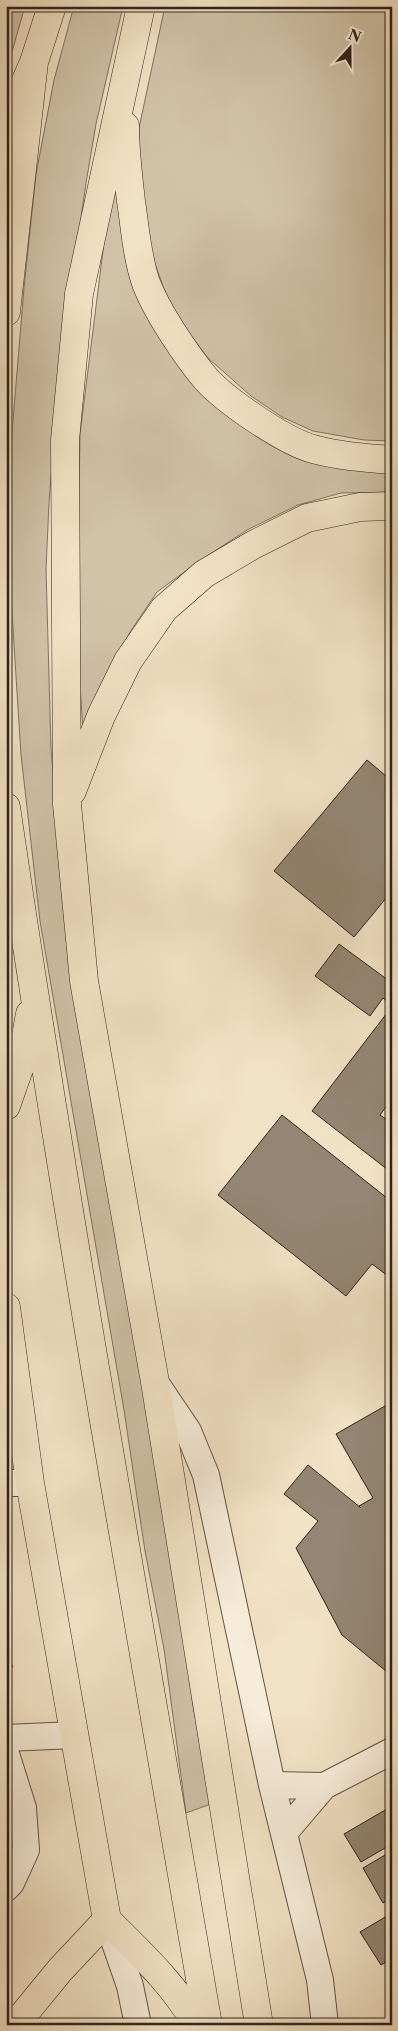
<svg xmlns="http://www.w3.org/2000/svg" width="398" height="2031" font-family="'Libre Caslon Text',serif">
<style>
.green{fill:#d1c2a8;stroke:#807262}
.building{fill:#948673;stroke:#2f231b}
.lines{fill:none;stroke-linecap:round;stroke-linejoin:round}
.minor-casing{stroke:#605346;stroke-width:28}
.major-casing{stroke:#2f231b;stroke-width:29}
.highway-casing{stroke:#2f231b;stroke-width:29}
.minor{stroke:#f7ecd9;stroke-width:26}
.major{stroke:#f2e2c5;stroke-width:28}
.highway{stroke:#f2e2c5;stroke-width:28}
</style>
<rect width="100%" height="100%" fill="#f2e2c5"/>
<filter id="stains"><feTurbulence type="fractalNoise" baseFrequency=".004" numOctaves="4"/><feColorMatrix values="0 0 0 0 .2 0 0 0 0 .09 0 0 0 0 .02 0 0 0 .5 -.17"/></filter>
<radialGradient id="worn" r=".72"><stop offset=".6" stop-color="#630" stop-opacity="0"/><stop offset="1" stop-color="#630" stop-opacity=".3"/></radialGradient>
<path class="green" d="M6,6H25L6,73Z
M74,6H123L96,124L86,183L72,280L54,438L49,503L46,569L51,749L55,796L185,1638L193,1706L211,1804L186,1813L164,1649L145,1551L124,1410L40,921L21,755L9,566L12,432L24,288L36,174L54,80Z
M165,6H392V441L364,440L313,431L282,417L251,396L208,358L179,320L164,289L146,238L138,201L139,128Z
M115,155L128,251L237,418L392,472V492L341,493L298,505L247,530L198,562L157,592L130,632L104,681L83,734L77,630L80,434Z"/>
<path class="building" d="M367,760L392,781V891L354,937L274,871Z
M339,944L392,983V1005L383,998L370,1016L315,976Z
M387,1013L392,1017V1099L380,1115L392,1123V1173L312,1111Z
M282,1115L392,1202V1279L372,1264L346,1296L218,1195Z
M392,1402V1676L342,1635L296,1548L318,1521L284,1494L308,1465L361,1508L359,1506L373,1498L336,1434Z
M6,1654L13,1667L6,1670Z
M392,1806V1844L361,1862L344,1834Z
M392,1851V1898L383,1903L363,1868Z
M392,1913V1959L381,1965L360,1932Z"/>
<g class="lines">
<defs>
<path id="minor" d="M155,1382L188,1431L206,1475L272,1785L320,1980L325,2025
M6,1483H30
M6,1738L74,1735
M6,1754L23,1808L26,1850L11,1883L6,1888
M272,1785L324,1786
M284,1833L324,1786L392,1751
M107,1920L130,1986L138,2025"/>
<path id="major" d="M6,1307L30,1483L107,1920L60,1970L15,2025"/>
<path id="highway" d="M141,6L79,294L65,440L67,804L84,981L155,1382L259,2025
M125,126C125,151 128,176 131,201C135,228 137,257 146,283C157,312 186,355 206,379C226,401 284,441 313,449C339,456 365,458 392,460
M6,127L34,62L52,6
M6,312L34,62
M72,791L101,716L128,661L164,609L204,574L253,545L307,518L360,507L392,506
M6,807C66,1214 138,1619 208,2025
M6,1106L21,1063L30,1014
M107,1920C140,1953 174,1984 197,2025"/>
</defs>
<use href="#minor" class="minor-casing"/>
<use href="#major" class="major-casing"/>
<use href="#highway" class="highway-casing"/>
<use href="#minor" class="minor"/>
<use href="#major" class="major"/>
<use href="#highway" class="highway"/>
</g>
<rect width="398" height="2031" fill="none" stroke="#f2e2c5" stroke-width="25"/>
<rect x="8" y="8" width="383" height="2016" fill="none" stroke="#2f231b" stroke-width="2.5"/>
<rect x="12" y="12" width="373" height="2006" fill="none" stroke="#2f231b"/>
<g transform="translate(350 48) rotate(21)" stroke="#f7ecd9" stroke-width="4" paint-order="stroke">
<path d="M0-4L9 19L0 12L-9 19Z" fill="#2f231b"/>
<text y="-8" font-size="14" font-weight="bold" text-anchor="middle" fill="#2f231b">N</text>
</g>
<rect width="100%" height="100%" filter="url(#stains)"/>
<rect width="100%" height="100%" fill="url(#worn)"/>
</svg>
